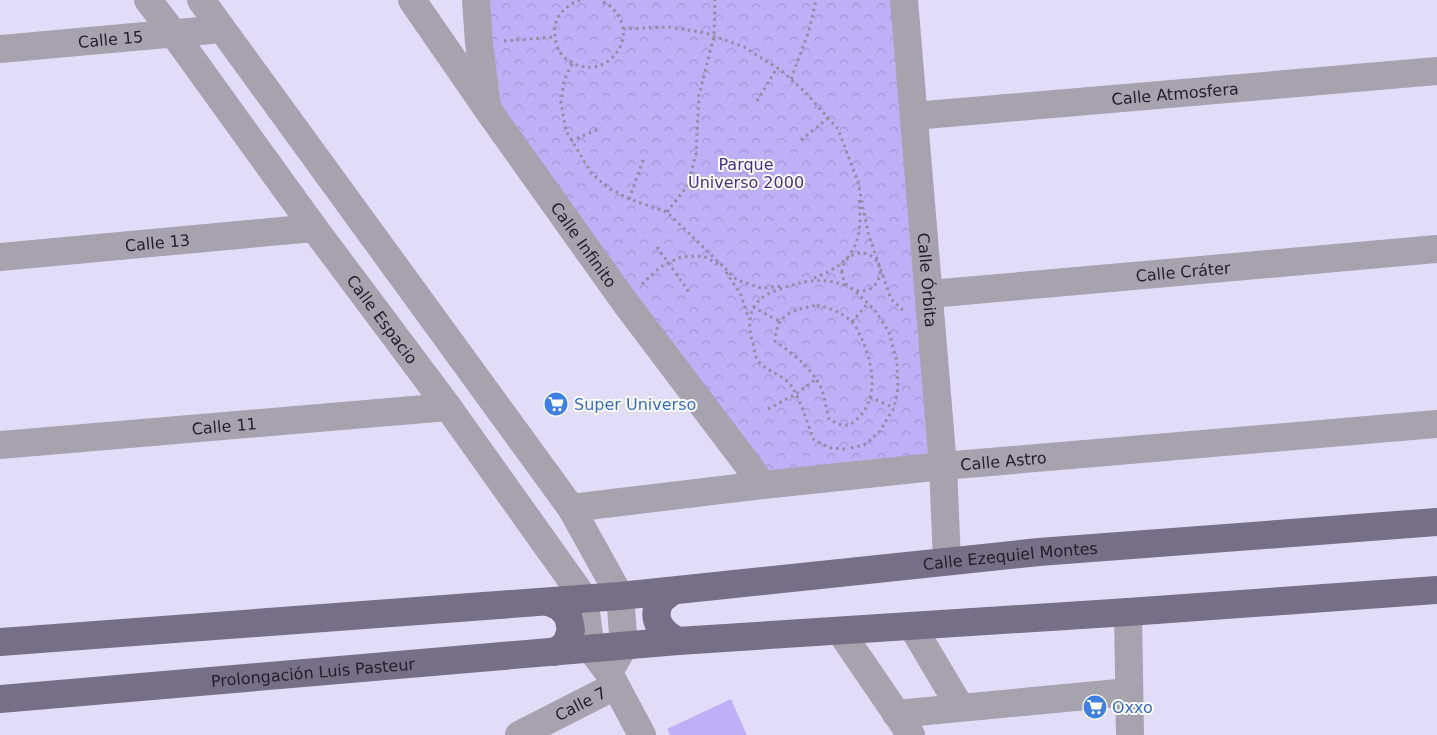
<svg xmlns="http://www.w3.org/2000/svg" width="1437" height="735" font-family="'DejaVu Sans',sans-serif">
<style>
.grass{fill:#beb0f7}
.park{fill:url(#park-crowns)}
.lines{fill:none;stroke-linecap:round;stroke-linejoin:round}
.path{stroke:#908da1;stroke-width:3;stroke-dasharray:2.5 4;stroke-linecap:butt}
.minor{stroke:#a6a3af;stroke-width:28}
.major{stroke:#757085;stroke-width:28}
.labels{text-anchor:middle;dominant-baseline:central;stroke-width:4;stroke-linejoin:round;paint-order:stroke}
.street-label{font-size:16px;fill:#22202a;stroke:#fff}
.park-label{font-size:16px;fill:#492d86;stroke:#fff}
.shop-label{font-size:16px;fill:#366cbe;stroke:#fff;text-anchor:start}
</style>
<defs>
<pattern id="park-crowns" width="20" height="18" patternUnits="userSpaceOnUse" patternTransform="scale(1.25)"><rect width="20" height="18" fill="#beb0f7"/><path d="M2 6a3 3 0 1 1 6 0M12 15a3 3 0 1 1 6 0" fill="none" stroke="#a397d4"/></pattern>
</defs>
<rect width="100%" height="100%" fill="#e1ddf9"/>
<path class="grass" d="M731,699L747,735H670L667,729Z"/>
<path class="park" d="M476,0H904L943,466L763,485L488,110Z"/>
<g class="lines">
<path class="path" d="M580,0C567,5 555,15 555,30C554,40 558,52 565,58C602,88 644,38 612,8C609,4 603,2 599,0
M623,29L669,27L706,33L744,47L782,71L806,93L838,129L858,182L868,233L891,299L904,311
M504,41L555,37
M572,64L564,80L561,103L566,131L592,174L610,189L629,199L667,212L737,280L761,288L784,286
M791,79L809,31L816,0
M757,101L777,68
M801,140L828,118
M571,141L601,128
M629,199L644,158
M667,212L688,185L696,154L699,95L714,36L715,0
M657,247L689,292
M842 272a19 19 0 1 1 38 0a19 19 0 1 1-38 0Z
M726,272L741,295L749,319
M814,278C856,262 863,241 859,197
M642,284L660,267L681,257L703,256L718,264
M817,305C829,308 841,312 851,321C856,325 858,332 861,337C873,362 880,400 856,420C847,429 839,425 829,419C826,409 825,397 821,388C811,367 793,354 775,341C777,312 792,311 817,305Z
M753,307L779,321
M852,322L868,303
M870,397L894,408
M768,409L796,394L816,379
M851,448L866,444L880,431L894,408L898,388L897,362L889,332L874,309L854,290
M845,449L830,448L814,440C807,423 802,403 792,387C784,374 765,372 757,359C755,355 754,349 753,344C745,318 751,299 777,290C803,281 821,276 847,286"/>
<g class="minor">
<path id="s1" d="M148,0L174,34L314,228L448,407L584,598L591,649L609,673L642,735"/>
<path d="M201,0L571,508L620,596L624,646L612,667"/>
<path id="s2" d="M412,0L488,110L624,301L763,485"/>
<path d="M476,0L479,43L487,106"/>
<path id="s3" d="M904,0L943,466L947,561"/>
<path id="s4" d="M0,49L222,29"/>
<path id="s5" d="M914,116L1437,71"/>
<path id="s6" d="M0,257L314,228"/>
<path id="s7" d="M930,294L1437,249"/>
<path id="s8" d="M0,445L448,407"/>
<path id="s9" d="M571,508L763,485L943,466L1437,424"/>
<path d="M1128,612L1130,735"/>
<path d="M912,626L960,707"/>
<path d="M840,631L911,735"/>
<path d="M896,714L1129,692"/>
<path id="s10" d="M519,735L615,686"/>
</g>
<g class="major">
<path d="M672,591C668,595 662,598 660,602C650,620 663,634 678,641"/>
<path d="M549,602L560,607L568,616L571,630L566,644L555,652"/>
<path id="s11" d="M0,642L620,596L1039,552L1437,522"/>
<path id="s12" d="M0,699L678,641L1128,612L1437,590"/>
</g>
</g>
<defs>
<symbol id="supermarket-disc" viewBox="-11 -11 22 22"><circle r="9.5" fill="#3f7fe0" stroke="#fff"/><path d="M-6-5.5h2.5l.6 2H6L4.5 2H-2.5L-4.4-4H-6ZM-1.5 3.2a1.3 1.3 0 1 0 .1 0ZM3 3.2a1.3 1.3 0 1 0 .1 0Z" fill="#fff"/></symbol>
</defs>
<g fill-rule="evenodd">
<use href="#supermarket-disc" x="542" y="390" width="28" height="28"/>
<use href="#supermarket-disc" x="1081" y="693" width="28" height="28"/>
</g>
<g class="labels">
<g class="street-label">
<text stroke="none"><textPath href="#s4" startOffset="111">Calle 15</textPath></text>
<text stroke="none"><textPath href="#s5" startOffset="262">Calle Atmosfera</textPath></text>
<text stroke="none"><textPath href="#s6" startOffset="158">Calle 13</textPath></text>
<text stroke="none"><textPath href="#s2" startOffset="299">Calle Infinito</textPath></text>
<text stroke="none"><textPath href="#s7" startOffset="254">Calle Cráter</textPath></text>
<text stroke="none"><textPath href="#s3" startOffset="281">Calle Órbita</textPath></text>
<text stroke="none"><textPath href="#s1" startOffset="396">Calle Espacio</textPath></text>
<text stroke="none"><textPath href="#s8" startOffset="225">Calle 11</textPath></text>
<text stroke="none"><textPath href="#s9" startOffset="435">Calle Astro</textPath></text>
<text stroke="none"><textPath href="#s11" startOffset="1014">Calle Ezequiel Montes</textPath></text>
<text stroke="none"><textPath href="#s12" startOffset="314">Prolongación Luis Pasteur</textPath></text>
<text stroke="none"><textPath href="#s10" startOffset="69">Calle 7</textPath></text>
</g>
<g class="park-label">
<text x="746" y="164">Parque<tspan x="746" dy="18">Universo 2000</tspan></text>
</g>
<g class="shop-label">
<text x="574" y="404">Super Universo</text>
<text x="1112" y="707">Oxxo</text>
</g>
</g>
</svg>
